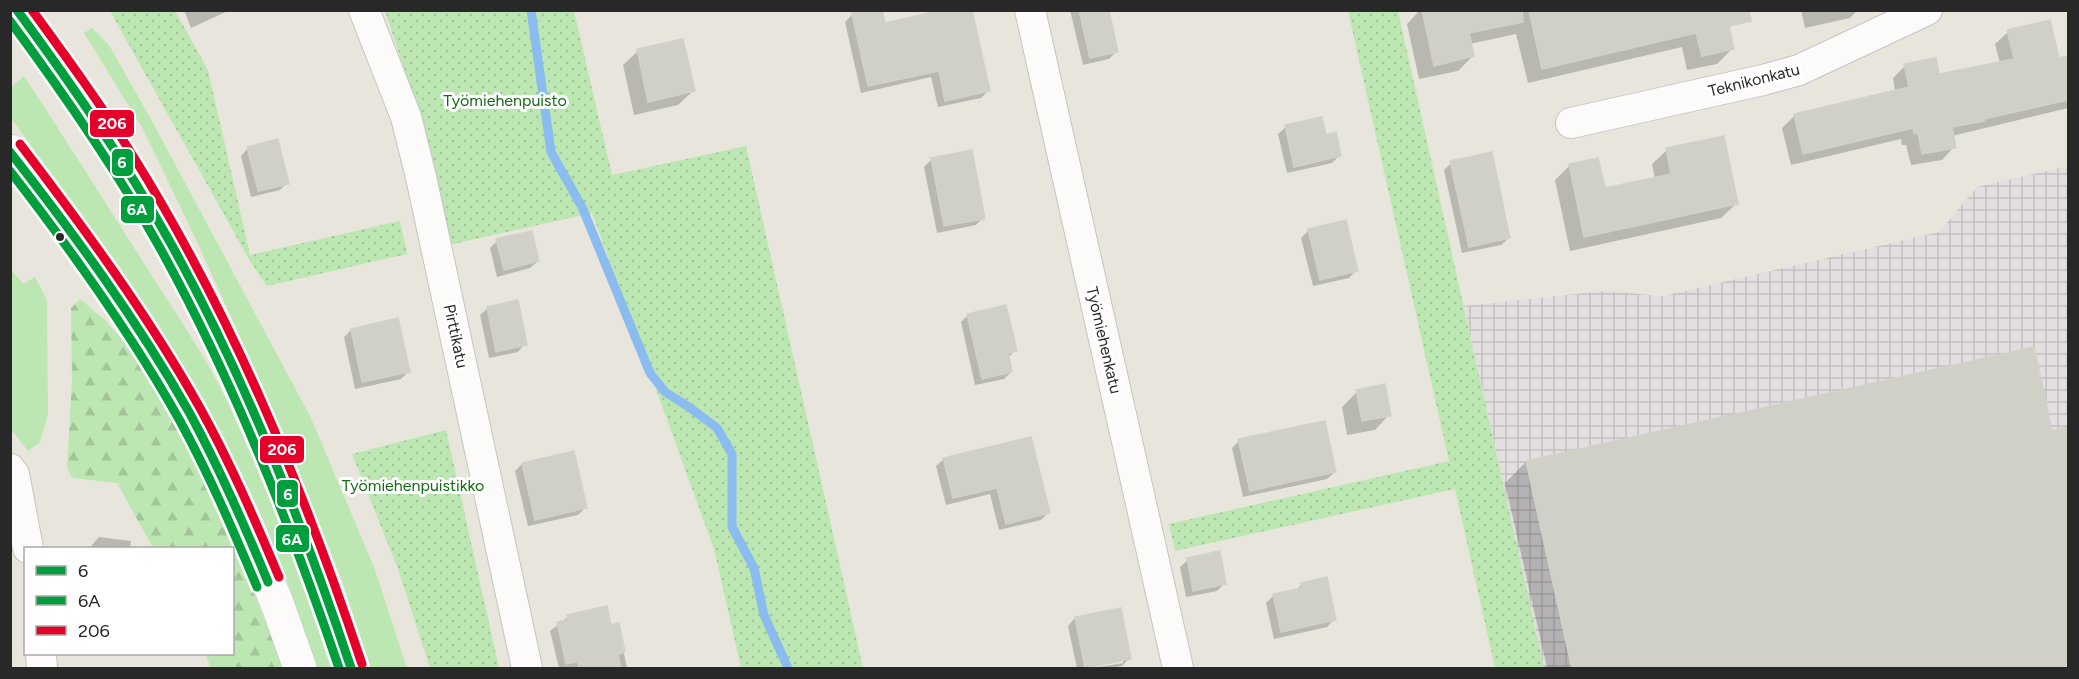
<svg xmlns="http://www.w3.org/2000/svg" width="2079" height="679" font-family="Figtree,sans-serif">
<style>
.industrial{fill:url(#industrial-grid)}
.grass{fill:#bce7b2}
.forest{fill:url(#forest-firs)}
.park{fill:url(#park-dots)}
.shadow{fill:#0003}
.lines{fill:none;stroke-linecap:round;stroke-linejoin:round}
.stream{stroke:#8abcf0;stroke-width:9}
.building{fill:#d0cfc8;stroke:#d2d1c9;stroke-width:1.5}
.minor-casing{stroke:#c5c4c3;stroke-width:32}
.secondary-casing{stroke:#c5c4c3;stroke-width:34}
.minor{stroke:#fcfbfa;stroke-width:30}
.secondary{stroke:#fcfbfa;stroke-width:33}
.bus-1-casing{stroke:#fff;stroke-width:14}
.bus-2-casing{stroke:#fff;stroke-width:14}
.bus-3-casing{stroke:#fff;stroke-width:14}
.bus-1{stroke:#009e3d;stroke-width:9}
.bus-2{stroke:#009e3d;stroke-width:9}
.bus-3{stroke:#e4002b;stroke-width:9}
.bus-dot{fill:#282828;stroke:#fff;stroke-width:2}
.labels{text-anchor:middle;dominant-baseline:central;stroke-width:6;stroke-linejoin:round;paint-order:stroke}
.street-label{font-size:16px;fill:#282828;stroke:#fff}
.park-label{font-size:16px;fill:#146a17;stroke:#fff}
.line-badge{stroke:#fff;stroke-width:2}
.badge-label{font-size:16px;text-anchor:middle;font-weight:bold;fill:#fff}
</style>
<defs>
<pattern id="industrial-grid" width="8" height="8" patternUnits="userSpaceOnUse" patternTransform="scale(1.5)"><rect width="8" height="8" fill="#e3dfe0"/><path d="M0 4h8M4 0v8" fill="none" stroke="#c3bfc0"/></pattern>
<pattern id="forest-firs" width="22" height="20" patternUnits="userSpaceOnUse" patternTransform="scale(1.5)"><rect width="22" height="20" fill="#bce7b2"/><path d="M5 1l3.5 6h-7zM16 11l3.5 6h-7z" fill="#a2c699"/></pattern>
<pattern id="park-dots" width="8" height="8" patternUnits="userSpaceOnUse" patternTransform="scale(1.5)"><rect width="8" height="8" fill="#bce7b2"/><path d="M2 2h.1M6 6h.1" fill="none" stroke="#a2c699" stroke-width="1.8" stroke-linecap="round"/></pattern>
</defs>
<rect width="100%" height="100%" fill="#e8e6dc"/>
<path class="industrial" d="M2068,166V668H1544L1464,306L1604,291L1663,296L1939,232L1977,187Z"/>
<path class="grass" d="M92,28L109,45L153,123L310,416L374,567L407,668H371L341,578L282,430L199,246L143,129L84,33Z
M24,76C66,140 106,204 147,268C174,311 205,355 227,401C267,488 301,578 331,668H316C298,612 280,555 255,502C230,448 202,395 171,345C123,266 64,193 11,118L10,88Z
M10,268L23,284L35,277L47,300L48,414L40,442L28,451L11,429Z"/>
<path class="forest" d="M80,299L105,320L127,345L179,432L238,551L283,668H211L205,654H232V548H153L117,483L72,478L67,467L72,381L71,308Z"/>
<path class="park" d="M110,11H175L208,70L250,255L400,221L407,254L267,286L250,261Z
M385,11H574L612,175L746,146L863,668H741L714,549L592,213L449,245L415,101Z
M1348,11H1398L1544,668H1495L1455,489L1175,551L1169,524L1449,461Z
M446,430L499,668H430L398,569L352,454Z"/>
<path class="shadow" d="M184,10H230L191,28Z
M1070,10L1111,11H1107L1117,51L1109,59L1083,65Z
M1420,10H1726L1732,49L1717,64L1687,70L1682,47L1528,83L1516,34L1470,44L1473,56L1458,71L1419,79L1407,24Z
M1801,10H1858L1850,18L1805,28Z
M853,14L884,25L988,91L981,98L938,107L931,77L861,93L845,22Z
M2008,32L2058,60L2068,57V108L1952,136L1954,147L1942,160L1911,165L1906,145H1902L1901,139L1791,165L1782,128L1795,115L1895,91L1893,78L1905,66L1938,76L2000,63L1995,44Z
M638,51L693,91L678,105L634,115L623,65Z
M1286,127L1325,136L1340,155L1332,163L1287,173L1278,134Z
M248,148L287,183L280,190L251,197L241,156Z
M1667,150L1736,204L1721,218L1570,251L1555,180L1570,165L1604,190L1655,179L1652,164Z
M932,159L983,218L976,225L937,233L924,167Z
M1451,163L1509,238L1501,245L1462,253L1444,170Z
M1309,230L1357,270L1349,278L1313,286L1301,238Z
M497,241L538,261L530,268L497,277L490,248Z
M488,308L525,344L518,352L489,358L480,315Z
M968,315L1015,350L1008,358L1011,372L1004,379L975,385L961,322Z
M351,330L408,372L401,379L355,389L344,337Z
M1357,392L1389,415L1375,430L1347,435L1342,407Z
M2068,429V668H1547L1505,483L1526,462L2051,433Z
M1239,441L1335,472L1327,479L1243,497L1232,448Z
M944,459L1048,513L1041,520L999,530L990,494L946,505L936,466Z
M522,464L585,508L578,515L528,526L515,471Z
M99,537L131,541L130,548H92V545Z
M1188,560L1225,583L1217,591L1186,597L1180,567Z
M1302,584L1335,619L1327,627L1274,639L1266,603L1274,595L1296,590Z
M568,617L610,627L618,625L627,668H559L550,631Z
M1075,618L1129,659L1122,666L1111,668H1093L1123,663V659L1077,668L1068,626Z"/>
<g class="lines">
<path class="stream" d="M531,10L551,152L582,207L650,373L665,392L689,407L717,428L732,454V527L754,568L764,615L788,668"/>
</g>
<path class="building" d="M851,10H882L885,23L942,10H972L990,91L945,101L939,71L868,86Z
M1079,10H1109L1118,52L1090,58Z
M1422,10H1522L1523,22L1469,33L1474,56L1434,66Z
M1529,10H1749L1751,21L1729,26L1734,49L1702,56L1696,33L1542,69Z
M2050,20L2059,58L2068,56V100L1984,119L1985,121L1952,127L1956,148L1922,154L1918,133L1914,134L1913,128L1803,154L1794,114L1909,87L1904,64L1936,58L1939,74L2014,59L2007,30Z
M683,39L695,91L648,102L637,49Z
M1322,117L1326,135L1336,132L1341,156L1294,167L1285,125Z
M1724,136L1738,204L1584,237L1569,164L1598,158L1605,188L1671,174L1666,148Z
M278,139L289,184L258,191L247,147Z
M972,150L985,219L944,226L931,158Z
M1492,152L1510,238L1469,247L1450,161Z
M1346,220L1358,271L1320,280L1308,229Z
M532,231L539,261L504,270L496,239Z
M518,300L527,345L496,352L487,307Z
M1006,305L1017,351L1008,353L1012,372L982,379L967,314Z
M398,318L410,372L362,382L351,329Z
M2034,347L2052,431L2068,427V669H1572L1526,461Z
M1385,384L1391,416L1362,421L1356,390Z
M1325,421L1336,472L1250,491L1238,439Z
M1031,437L1050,513L1006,524L997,488L953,498L943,458Z
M574,451L587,508L535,520L522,463Z
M1220,551L1226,584L1193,591L1187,558Z
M1327,577L1336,620L1281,632L1273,594L1302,588L1301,583Z
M607,606L611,625L619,623L625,652L618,654L621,669H579L578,662L566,664L557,622L568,620L567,615Z
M1121,608L1131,659L1085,668L1075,617Z"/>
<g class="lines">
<defs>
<path id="minor" d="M364,10L406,117L421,177L527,668
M1030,10L1178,668
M1571,123L1763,80L1799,70L1927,10
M10,469L14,474L28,548
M41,654L42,668"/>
<path id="secondary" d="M17,10C169,204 277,435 351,668
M10,151L103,276L189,413L236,506L277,603L300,668"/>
</defs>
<use href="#minor" class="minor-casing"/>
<use href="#secondary" class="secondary-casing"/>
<use href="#minor" class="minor"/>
<use href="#secondary" class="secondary"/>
<defs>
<path id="bus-1" d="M17,10C72,85 125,161 170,242C245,377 302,521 351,668
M10,152C75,235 137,320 189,412C219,467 244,524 268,582"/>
<path id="bus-2" d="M10,21C64,94 116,169 160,248C234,382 290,524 339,668
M10,171C72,251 131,333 180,421C209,474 233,530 257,587"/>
<path id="bus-3" d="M32,10C67,58 102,106 133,156C232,315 303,487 362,664
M20,144C84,228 148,315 200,408C230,462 255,520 279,577"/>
</defs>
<use href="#bus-1" class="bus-1-casing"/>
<use href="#bus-2" class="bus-2-casing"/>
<use href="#bus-3" class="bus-3-casing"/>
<use href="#bus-1" class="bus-1"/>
<use href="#bus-2" class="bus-2"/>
<use href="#bus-3" class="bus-3"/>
</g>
<circle class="bus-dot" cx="60" cy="237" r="5"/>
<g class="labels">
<g class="street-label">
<text transform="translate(1754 80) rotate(-14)">Teknikonkatu</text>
<text transform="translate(456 336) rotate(78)">Pirttikatu</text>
<text transform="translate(1104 340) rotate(77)">Työmiehenkatu</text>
</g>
<g class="park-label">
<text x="505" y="100">Työmiehenpuisto</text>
<text x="413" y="485">Työmiehenpuistikko</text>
</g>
</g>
<g class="line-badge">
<rect x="89" y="109" width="46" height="29" rx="6" fill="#e4002b"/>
<rect x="111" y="148" width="23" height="29" rx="6" fill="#009e3d"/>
<rect x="120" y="195" width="35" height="29" rx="6" fill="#009e3d"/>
<rect x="259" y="435" width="46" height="29" rx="6" fill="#e4002b"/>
<rect x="276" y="479" width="23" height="29" rx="6" fill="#009e3d"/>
<rect x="275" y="524" width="35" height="29" rx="6" fill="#009e3d"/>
</g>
<g class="badge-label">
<text x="112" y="129">206</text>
<text x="122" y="168">6</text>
<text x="137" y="215">6A</text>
<text x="282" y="455">206</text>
<text x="288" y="500">6</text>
<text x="292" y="545">6A</text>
</g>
<rect width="2079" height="679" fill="none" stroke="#282828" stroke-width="24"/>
<rect x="24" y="547" width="210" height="108" fill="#ffffff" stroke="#a9a9a9" stroke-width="1.5"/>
<rect x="36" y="566" width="30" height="9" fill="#009e3d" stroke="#a9a9a9" stroke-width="1.5"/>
<text x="78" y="577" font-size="18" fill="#282828">6</text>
<rect x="36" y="596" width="30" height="9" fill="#009e3d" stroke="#a9a9a9" stroke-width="1.5"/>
<text x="78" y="607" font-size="18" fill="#282828">6A</text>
<rect x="36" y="626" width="30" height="9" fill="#e4002b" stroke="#a9a9a9" stroke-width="1.5"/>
<text x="78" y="637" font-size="18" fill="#282828">206</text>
</svg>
